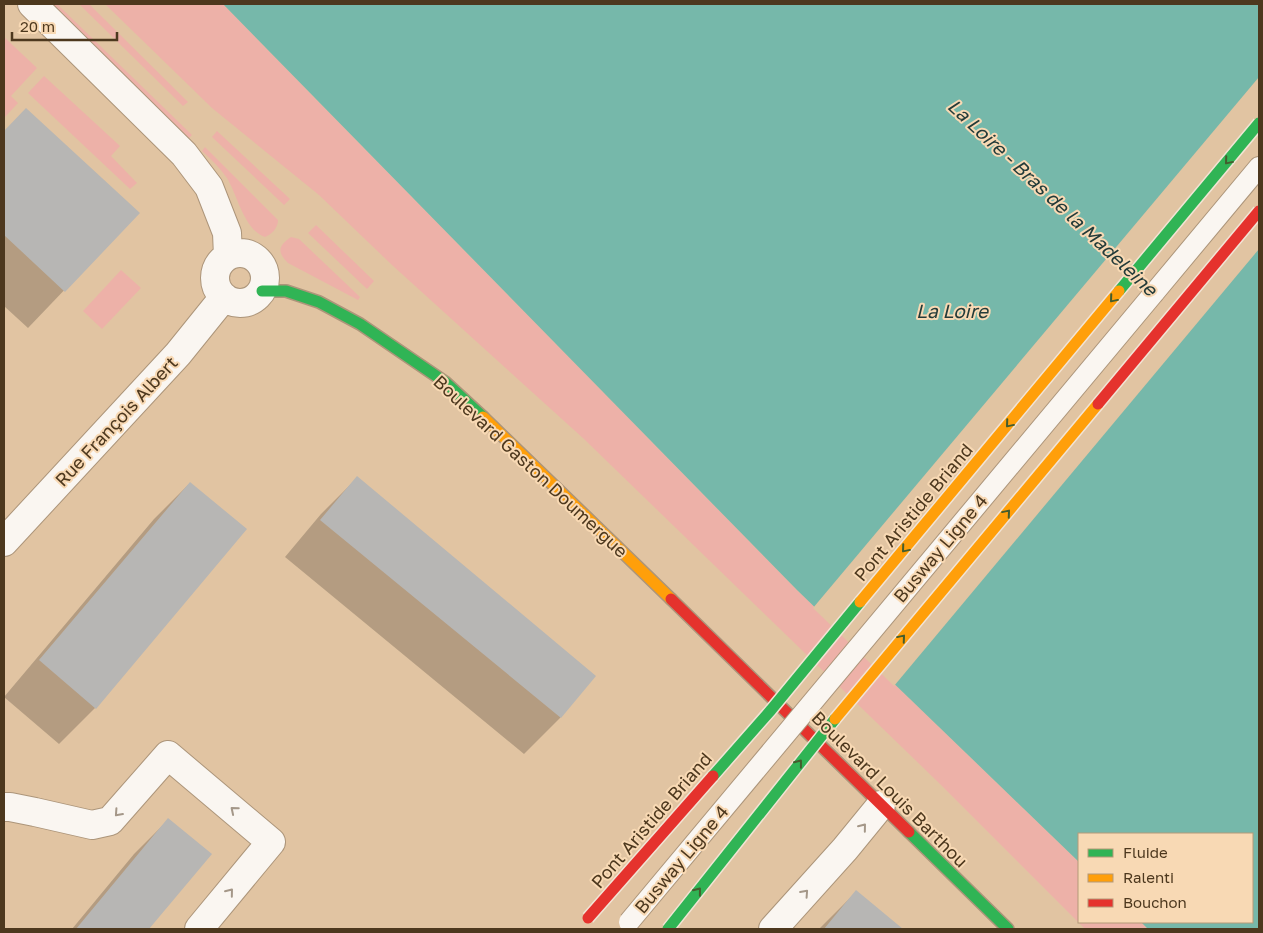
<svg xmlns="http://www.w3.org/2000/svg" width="1263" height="933" font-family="'Golos Text',sans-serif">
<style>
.green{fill:#edb1a8}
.water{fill:#76b8aa}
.pier{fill:#e1c4a2}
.shadow{fill:#0003}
.building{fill:#b7b6b4}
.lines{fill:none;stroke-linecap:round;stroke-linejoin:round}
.lane-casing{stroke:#ac957a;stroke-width:22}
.street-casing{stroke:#ac957a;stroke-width:30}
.fast-casing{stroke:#ac957a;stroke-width:14}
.slow-casing{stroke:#ac957a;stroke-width:14}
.jam-casing{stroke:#ac957a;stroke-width:14}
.lane{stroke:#faf6f1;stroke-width:20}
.street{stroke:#faf6f1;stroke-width:28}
.fast{stroke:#30b455;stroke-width:11}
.slow{stroke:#ff9f0a;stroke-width:11}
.jam{stroke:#e5322d;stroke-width:11}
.lane-bridge-casing{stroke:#ac957a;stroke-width:22;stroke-linecap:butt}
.fast-bridge-casing{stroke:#f2e4d5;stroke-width:14;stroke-linecap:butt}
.slow-bridge-casing{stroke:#f2e4d5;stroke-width:14;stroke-linecap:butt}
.jam-bridge-casing{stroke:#f2e4d5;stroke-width:14;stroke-linecap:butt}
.lane-bridge{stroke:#faf6f1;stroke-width:20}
.fast-bridge{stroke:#30b455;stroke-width:11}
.slow-bridge{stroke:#ff9f0a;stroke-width:11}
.jam-bridge{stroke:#e5322d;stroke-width:11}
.oneway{stroke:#445d2e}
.oneway2{stroke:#a49788}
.labels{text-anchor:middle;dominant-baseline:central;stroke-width:4;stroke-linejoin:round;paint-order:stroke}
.street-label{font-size:18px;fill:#4d381e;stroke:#f8d9b4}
.water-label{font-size:19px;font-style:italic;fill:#233b39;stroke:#f8d9b4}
</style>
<rect width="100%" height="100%" fill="#e1c4a2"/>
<path class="green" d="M51,4H57L192,135L189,138Z
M79,4H89L188,102L183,106Z
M105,4H223L797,590L1079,862V922H1141L1148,929H1085L940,784L584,439L392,265L319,195L212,108Z
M4,37L37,68L11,96L18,103L4,118Z
M44,76L120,146L111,156L137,183L130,189L28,93Z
M217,131L290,199L284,205L212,137Z
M205,147L278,220C278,228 272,234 265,237C244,230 237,194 227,178C220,168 211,159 202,151Z
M316,225L374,281L367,289L308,233Z
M291,237L299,239L360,297L358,300L288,263C277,252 278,246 291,237Z
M121,270L141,288L102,329L83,311Z"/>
<path class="water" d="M223,4H1259V929H1148L1141,922H1252V834H1079V862L797,590Z"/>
<path class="pier" d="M1259,77V249L894,686L813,608Z"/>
<path class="shadow" d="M26,110L138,213L28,328L4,306V132Z
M357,478L594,676L560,718L524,754L285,557L321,514Z
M190,483L95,708L59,744L4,697L154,519Z
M168,820L210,854L147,929H72L134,854Z
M856,892L901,929H819Z"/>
<path class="building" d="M26,108L140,213L65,292L4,235V131Z
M357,476L596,676L561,718L320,520Z
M190,482L247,529L96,709L39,660Z
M168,818L212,854L149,929H76Z
M856,890L903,929H824Z"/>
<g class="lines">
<defs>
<path id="lane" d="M1154,293L1259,167"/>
<path id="street" d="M32,4L184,154L209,187L227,233L228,256
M215 278a25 25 0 1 1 50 0a25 25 0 1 1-50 0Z
M4,542L178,354L224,297
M4,807H10L35,812L92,825L110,821L168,755L271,842L199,929
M773,929L845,849L881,805"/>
<path id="fast" d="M262,291H286L319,302L360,324L445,382L483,417
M909,832L1008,929"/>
<path id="slow" d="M483,417L671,599"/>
<path id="jam" d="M671,599L909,832"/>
</defs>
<use href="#lane" class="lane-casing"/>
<use href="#street" class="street-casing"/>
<use href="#fast" class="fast-casing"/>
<use href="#slow" class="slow-casing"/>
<use href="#jam" class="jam-casing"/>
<use href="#lane" class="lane"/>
<use href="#street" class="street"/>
<use href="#fast" class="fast"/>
<use href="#slow" class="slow"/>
<use href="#jam" class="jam"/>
<defs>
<path id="lane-bridge" d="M629,922L1154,293"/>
<path id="fast-bridge" d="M1119,291L1259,123
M713,776L771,710L860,602
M668,929L835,719"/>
<path id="slow-bridge" d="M860,602L1119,291
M835,719L1098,404"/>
<path id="jam-bridge" d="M1098,404L1259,211
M588,918L713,776"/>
</defs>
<use href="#lane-bridge" class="lane-bridge-casing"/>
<use href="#fast-bridge" class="fast-bridge-casing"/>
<use href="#slow-bridge" class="slow-bridge-casing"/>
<use href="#jam-bridge" class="jam-bridge-casing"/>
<use href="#lane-bridge" class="lane-bridge"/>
<use href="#fast-bridge" class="fast-bridge"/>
<use href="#slow-bridge" class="slow-bridge"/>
<use href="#jam-bridge" class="jam-bridge"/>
</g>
<defs><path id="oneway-chevron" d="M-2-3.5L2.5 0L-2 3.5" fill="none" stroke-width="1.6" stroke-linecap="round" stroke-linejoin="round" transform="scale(1.25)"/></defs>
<g class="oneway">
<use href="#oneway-chevron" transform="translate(1228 161) rotate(130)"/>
<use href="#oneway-chevron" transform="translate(1113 299) rotate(130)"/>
<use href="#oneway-chevron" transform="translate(1009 424) rotate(130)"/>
<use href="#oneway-chevron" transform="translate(1007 513) rotate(-50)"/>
<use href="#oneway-chevron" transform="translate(905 549) rotate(130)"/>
<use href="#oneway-chevron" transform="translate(902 638) rotate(-50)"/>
<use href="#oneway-chevron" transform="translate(799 763) rotate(-52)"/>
<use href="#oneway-chevron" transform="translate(698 891) rotate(-52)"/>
</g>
<g class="oneway2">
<use href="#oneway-chevron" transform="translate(234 810) rotate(-140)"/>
<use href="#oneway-chevron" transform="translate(118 813) rotate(132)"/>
<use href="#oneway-chevron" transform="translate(863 827) rotate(-51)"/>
<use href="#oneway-chevron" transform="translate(230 892) rotate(-51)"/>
<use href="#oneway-chevron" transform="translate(805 893) rotate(-48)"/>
</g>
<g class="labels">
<g class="street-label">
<text transform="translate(116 421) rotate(-47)">Rue François Albert</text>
<text transform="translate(531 466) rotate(43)">Boulevard Gaston Doumergue</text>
<text transform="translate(913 512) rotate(-50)">Pont Aristide Briand</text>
<text transform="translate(940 548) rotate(-50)">Busway Ligne 4</text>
<text transform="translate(890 789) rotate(45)">Boulevard Louis Barthou</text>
<text transform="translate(651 820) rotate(-49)">Pont Aristide Briand</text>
<text transform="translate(681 859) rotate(-50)">Busway Ligne 4</text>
</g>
<g class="water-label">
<text transform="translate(1053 197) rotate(43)">La Loire - Bras de la Madeleine</text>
<text x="952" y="310">La Loire</text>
</g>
</g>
<rect width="1263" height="933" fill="none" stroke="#4d381e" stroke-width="10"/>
<rect x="1078" y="833" width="175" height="90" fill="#f8d9b4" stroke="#b49978"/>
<rect x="1088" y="849" width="25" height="8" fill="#30b455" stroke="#b49978"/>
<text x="1123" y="858" font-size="15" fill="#4d381e">Fluide</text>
<rect x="1088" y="874" width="25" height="8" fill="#ff9f0a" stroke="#b49978"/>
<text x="1123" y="883" font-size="15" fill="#4d381e">Ralenti</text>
<rect x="1088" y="899" width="25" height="8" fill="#e5322d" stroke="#b49978"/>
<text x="1123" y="908" font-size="15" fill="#4d381e">Bouchon</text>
<path d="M12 32v8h105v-8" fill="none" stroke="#4d381e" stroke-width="2.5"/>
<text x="20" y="32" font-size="15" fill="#4d381e" stroke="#f8d9b4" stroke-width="4" paint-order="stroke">20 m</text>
</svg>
